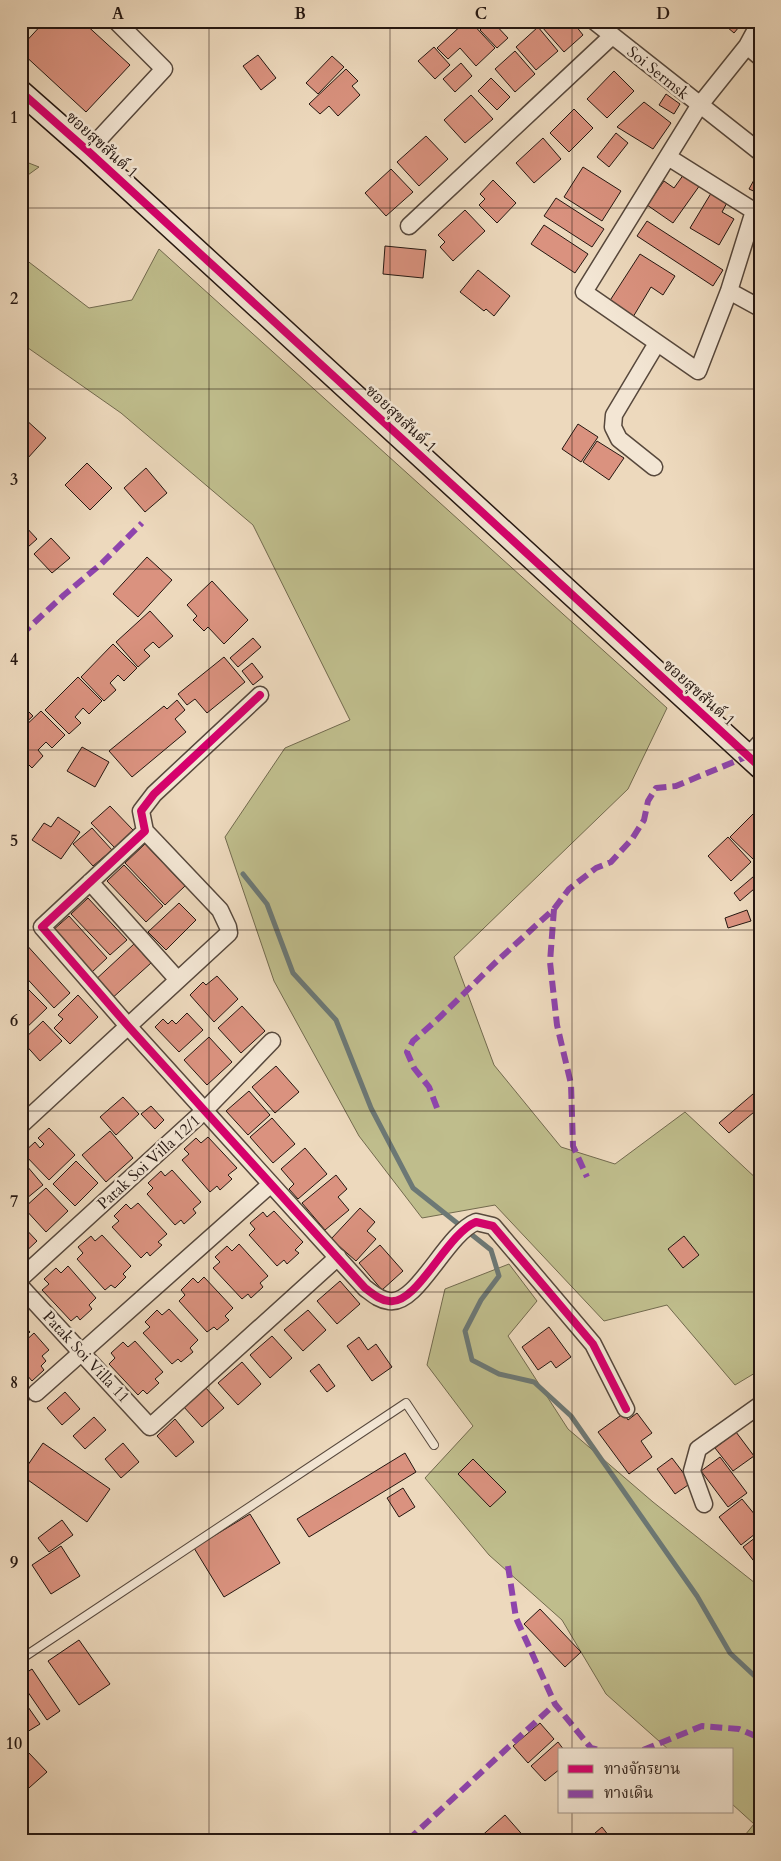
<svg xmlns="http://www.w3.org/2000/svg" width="781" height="1861" font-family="Cardo,'Noto Serif Thai',serif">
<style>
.green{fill:#bfbd8c;stroke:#726a4e}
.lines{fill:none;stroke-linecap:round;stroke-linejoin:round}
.stream{stroke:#6c7875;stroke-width:5}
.building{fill:#da927f;stroke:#251711}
.lane-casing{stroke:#57483c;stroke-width:10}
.street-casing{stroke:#57483c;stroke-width:19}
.secondary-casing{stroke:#251711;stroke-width:25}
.lane{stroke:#f3e6d4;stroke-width:8}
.street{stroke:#f3e6d4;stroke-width:16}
.secondary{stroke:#f3e6d4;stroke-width:22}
.quiet{stroke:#8e44ad;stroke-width:6;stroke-dasharray:12 6;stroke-linecap:butt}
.cycleway-casing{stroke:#f3e6d4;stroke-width:11}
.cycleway{stroke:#d6006c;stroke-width:8}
.grid{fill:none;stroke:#251711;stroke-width:1;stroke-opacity:0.55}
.labels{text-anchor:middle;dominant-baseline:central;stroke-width:5;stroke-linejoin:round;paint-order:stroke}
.street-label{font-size:16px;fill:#251711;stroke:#f3e6d4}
.neatline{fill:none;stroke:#251711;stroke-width:2}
.grid-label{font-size:16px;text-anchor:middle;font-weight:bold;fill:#251711}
</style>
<rect width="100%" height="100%" fill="#edd9bd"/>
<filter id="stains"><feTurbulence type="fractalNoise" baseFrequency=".004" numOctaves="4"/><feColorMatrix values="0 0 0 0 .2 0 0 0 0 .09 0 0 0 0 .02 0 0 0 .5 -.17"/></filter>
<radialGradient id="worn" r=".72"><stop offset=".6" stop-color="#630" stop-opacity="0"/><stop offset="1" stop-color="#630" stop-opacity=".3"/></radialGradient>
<path class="green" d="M21,160L39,167L21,180Z
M159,249L667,708L628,789L454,957L494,1065L561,1147L615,1164L685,1112L760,1182V1370L735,1385L667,1305L604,1321L495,1205L422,1218L359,1136L274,981L225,837L285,748L350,720L253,525L121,413L21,343V256L89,308L132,300Z
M509,1264L537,1301L508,1336L568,1429L653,1502L760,1587V1840H741L754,1824L732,1804V1750H669L606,1694L562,1620L489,1555L425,1478L473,1426L427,1365L445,1289Z"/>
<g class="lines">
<path class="stream" d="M243,874L267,904L293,973L336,1020L371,1108L413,1188L491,1250L499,1276L481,1300L465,1331L472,1360L499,1374L534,1382L571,1416L697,1596L730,1653L760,1681"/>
</g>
<path class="building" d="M45,21H82L130,65L86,112L21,52V47Z
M138,21H156L152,26L149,22L144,27Z
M342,21H356L350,28Z
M466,21H470L495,48L476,66L460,48L448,59L437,48Z
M489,21H492L508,38L497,48L480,30Z
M548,21H572L583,35L564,52L542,27Z
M720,21H744L734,33Z
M538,27L558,51L536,70L516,47Z
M434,47L450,65L435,79L418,61Z
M515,51L535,74L515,92L495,69Z
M258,55L276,78L261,90L243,66Z
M332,56L344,67L318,94L306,83Z
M461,63L472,76L455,92L443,79Z
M346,69L358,81L352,86L360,95L338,116L329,106L320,114L309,104Z
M614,71L634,91L607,118L587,99Z
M491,78L510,97L497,110L478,91Z
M666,94L680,104L674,114L659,105Z
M471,95L493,119L465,143L444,120Z
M644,102L671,123L653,149L617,127Z
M574,109L593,128L569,152L550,133Z
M616,133L628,143L609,167L597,157Z
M426,136L448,159L419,186L397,162Z
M543,138L561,159L534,183L516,163Z
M583,167L621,191L602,221L564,197Z
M391,169L413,192L386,216L365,193Z
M760,169V194L749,189Z
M684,174L700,185L673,223L647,205L664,181L674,188Z
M493,180L516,203L497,223L479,205L485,199L480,194Z
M713,190L729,199L722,212L734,219L719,245L690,228Z
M556,198L604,229L592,247L544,216Z
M465,210L485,231L453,261L440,247L445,242L438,235Z
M647,221L723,270L713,286L637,236Z
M760,222V237L754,234Z
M544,225L588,254L575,273L531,244Z
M385,246L426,250L423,278L383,274Z
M640,254L675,276L663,295L651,287L633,317L609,302Z
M478,270L510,296L494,316L486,309L484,311L460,292Z
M24,418L46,438L27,459L21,453V421Z
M578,424L598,437L581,462L562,449Z
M597,441L624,458L609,480L583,462Z
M87,463L112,488L90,510L65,485Z
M146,468L167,493L145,512L124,488Z
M25,526L37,539L28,547L21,541V529Z
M51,538L70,558L52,573L34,554Z
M147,557L172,580L138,617L113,594Z
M212,581L248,620L224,644L208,627L204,631L193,620L197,616L187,605Z
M150,611L173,636L159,648L153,642L144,650L150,656L138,667L116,642Z
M253,638L261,647L238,667L230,658Z
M113,644L137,668L124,681L118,675L110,683L116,690L104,701L81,677Z
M224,657L245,682L207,713L195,699L187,705L178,694Z
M252,663L263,677L253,685L242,671Z
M78,677L102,701L89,714L83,708L75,717L81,723L69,734L45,710Z
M177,700L185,710L175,719L186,732L132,777L109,751L164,706L167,709Z
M21,704L33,716L21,727Z
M41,711L65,735L52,748L46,742L38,750L43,756L32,768L21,757V730Z
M82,747L109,762L95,787L67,771Z
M21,761L29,768L21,776Z
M110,806L133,830L115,848L91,823Z
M754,813L760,818V852L753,859L730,837Z
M58,817L80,832L61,859L32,840L44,823L51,827Z
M92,828L112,850L93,866L73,844Z
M728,837L751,862L731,881L708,856Z
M145,844L185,886L165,905L125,863Z
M124,865L163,906L146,922L107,881Z
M760,871V895L754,889L740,901L734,893Z
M88,898L127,940L110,955L71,914Z
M179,903L196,920L166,950L148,932Z
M747,910L751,921L728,928L725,918Z
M69,916L107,958L91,973L52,931Z
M24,942L70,993L54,1008L21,972V945Z
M134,944L151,963L109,1001L92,983Z
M217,976L238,999L214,1022L190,995L203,982L206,985Z
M21,982L47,1008L21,1033Z
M78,995L98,1017L70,1044L54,1028L63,1019L58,1015Z
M242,1006L265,1031L241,1053L218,1028Z
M187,1013L203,1030L179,1052L155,1027L163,1019L168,1024L172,1020L176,1024Z
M43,1021L62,1041L40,1061L22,1041Z
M209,1037L232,1062L207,1085L184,1060Z
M276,1066L299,1092L275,1113L252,1087Z
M760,1088V1107L729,1133L719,1123Z
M249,1091L270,1115L248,1135L226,1111Z
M123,1097L139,1114L116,1135L100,1117Z
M151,1106L164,1120L155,1129L141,1114Z
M272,1118L295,1144L273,1163L250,1137Z
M49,1128L75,1155L49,1180L23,1153L35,1142L40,1148L44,1144L38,1138Z
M110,1131L133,1158L106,1182L82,1155Z
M208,1137L237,1168L228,1175L232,1179L220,1190L217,1186L210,1192L182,1160L189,1154L184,1149L196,1138L201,1143Z
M305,1148L327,1174L298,1199L289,1189L294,1184L281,1169Z
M21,1159L43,1185L21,1203Z
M76,1161L98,1183L75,1206L53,1184Z
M172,1170L201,1202L193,1209L196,1213L184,1224L181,1220L175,1225L147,1194L153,1188L148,1183L161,1171L165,1176Z
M336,1175L347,1189L338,1197L349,1210L325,1230L302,1203Z
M46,1188L68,1211L46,1232L24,1208Z
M138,1203L167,1234L158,1242L162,1245L150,1256L147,1252L141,1258L112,1227L119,1221L114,1216L126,1204L131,1209Z
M360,1208L375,1222L367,1231L376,1239L356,1261L331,1239Z
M274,1211L303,1242L295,1250L299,1253L287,1264L284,1260L277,1266L249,1235L255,1229L250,1223L263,1212L267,1217Z
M21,1224L37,1241L21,1256Z
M102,1235L131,1266L123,1274L126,1277L115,1288L111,1285L105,1290L77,1259L83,1253L78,1247L91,1236L95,1241Z
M684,1236L699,1255L683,1268L668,1249Z
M239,1244L268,1276L260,1283L263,1287L251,1298L248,1294L242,1299L213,1268L220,1262L215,1257L227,1246L232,1251Z
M380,1245L403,1271L382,1290L359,1263Z
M68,1266L96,1298L89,1305L92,1309L80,1320L77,1316L71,1321L42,1290L49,1284L44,1279L56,1268L61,1273Z
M204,1277L233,1308L225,1316L229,1320L217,1330L214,1327L207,1332L179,1301L185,1295L181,1290L193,1278L198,1283Z
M340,1281L360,1304L337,1324L317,1301Z
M169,1309L198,1340L190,1348L193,1352L181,1362L178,1359L172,1364L143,1333L150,1327L145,1322L157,1310L162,1315Z
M308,1310L326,1330L303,1351L284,1330Z
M21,1322L30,1332L21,1340Z
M549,1327L571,1357L556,1368L551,1361L538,1370L522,1347Z
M34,1333L49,1350L42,1356L46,1361L41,1366L44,1370L32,1381L21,1368V1345Z
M272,1336L292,1358L270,1378L250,1355Z
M359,1337L368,1350L376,1344L392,1367L372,1381L347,1346Z
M135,1341L163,1372L155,1379L159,1383L147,1394L143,1390L138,1395L109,1364L115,1358L111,1353L123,1342L128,1347Z
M242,1362L261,1384L238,1405L218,1383Z
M319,1364L335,1386L327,1392L310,1371Z
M21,1381L34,1396L21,1407Z
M205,1387L224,1408L202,1427L183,1406Z
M65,1392L80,1409L62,1425L47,1408Z
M624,1413L628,1420L637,1413L652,1433L641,1441L652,1457L629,1474L598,1432Z
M94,1417L106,1430L85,1449L73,1436Z
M175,1419L194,1442L176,1457L157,1436Z
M736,1432L754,1456L733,1471L715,1448Z
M43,1443L110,1489L87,1522L21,1475Z
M123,1443L139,1462L121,1478L105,1459Z
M405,1453L416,1472L309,1537L297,1519Z
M720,1457L747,1493L728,1507L701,1471Z
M672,1458L691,1483L675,1494L657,1469Z
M473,1459L506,1492L490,1507L458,1474Z
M403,1488L415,1507L399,1517L387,1498Z
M742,1499L760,1521V1530L741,1545L719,1517Z
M250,1514L280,1563L224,1597L194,1548Z
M62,1520L73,1535L49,1552L38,1538Z
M760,1534V1569L743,1547Z
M61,1546L80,1576L51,1594L32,1565Z
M540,1609L581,1652L565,1667L524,1624Z
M79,1640L110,1684L79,1705L48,1661Z
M32,1669L60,1711L47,1720L21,1682V1676Z
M21,1697L40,1724L27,1732L21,1723Z
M540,1723L554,1739L528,1763L513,1746Z
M558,1742L564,1750H560V1769L545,1781L531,1766Z
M29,1753L47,1772L21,1795V1759Z
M505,1815L527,1840H477Z
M602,1827L612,1840H587Z"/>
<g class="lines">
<defs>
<path id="lane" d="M21,1659L406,1403L434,1445"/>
<path id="street" d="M594,21L760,152
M21,24L24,21
M747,46L760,57
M88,151L164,69L116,21
M668,157L754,211L729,291L698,371L584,292L699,106L747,46L760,22
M409,226L612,36
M729,291L760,308
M654,467L619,439L613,427L614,415L657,343
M260,695L154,794L141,811L145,831L42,927L128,1026L365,1288C372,1293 379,1300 389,1301C417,1306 446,1234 476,1222L493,1226L593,1344L626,1409
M748,756L760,743
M90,882L178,980
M21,1125L229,933L228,927L220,910L145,831
M21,1278L204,1111L272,1041
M21,1287L150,1427L338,1257
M36,1393L271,1184
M704,1504L692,1471L698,1449L760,1405"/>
<path id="secondary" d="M21,92L88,151L760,767"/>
</defs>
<use href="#lane" class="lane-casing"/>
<use href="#street" class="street-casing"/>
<use href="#secondary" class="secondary-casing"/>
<use href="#lane" class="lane"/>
<use href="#street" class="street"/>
<use href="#secondary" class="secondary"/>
<path class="quiet" d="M21,635L64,595L101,564L142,523
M554,909L550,962L557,1025L571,1084L573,1146L587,1177
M437,1108L429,1087L414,1068L407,1052L413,1041L440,1017L497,961L554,909L569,889L596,868L611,862L632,839L644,820L648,801L656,788L676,786L748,756
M508,1566L516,1618L555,1704L591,1748L600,1750
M643,1750L702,1726L739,1729L760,1738
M408,1840L555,1704"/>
<defs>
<path id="cycleway" d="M21,92L88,151L760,767
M260,695L154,794L141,811L145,831L42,927L128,1026L365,1288C372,1293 379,1300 389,1301C417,1306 446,1234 476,1222L493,1226L593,1344L626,1409"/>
</defs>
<use href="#cycleway" class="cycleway-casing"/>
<use href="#cycleway" class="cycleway"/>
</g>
<path class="grid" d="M209,21V1840M390,21V1840M572,21V1750M21,208H760M21,389H760M21,569H760M21,750H760M21,930H760M21,1111H760M21,1292H760M21,1472H760M21,1653H760M572,1812V1840"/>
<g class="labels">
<g class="street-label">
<text transform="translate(658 73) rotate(39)">Soi Sermsk</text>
<text transform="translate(102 145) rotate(42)">ซอยสุขสันต์ 1</text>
<text transform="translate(401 419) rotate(43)">ซอยสุขสันต์ 1</text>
<text transform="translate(699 693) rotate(42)">ซอยสุขสันต์ 1</text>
<text transform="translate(149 1162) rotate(-42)">Patak Soi Villa 12/1</text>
<text transform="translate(86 1357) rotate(47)">Patak Soi Villa 11</text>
</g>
</g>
<rect width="781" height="1861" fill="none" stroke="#edd9bd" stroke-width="55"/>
<rect x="558" y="1748" width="175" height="65" fill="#f3e6d4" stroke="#a19386"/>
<rect x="568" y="1765" width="25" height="8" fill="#d6006c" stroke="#a19386"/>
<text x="604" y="1774" font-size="15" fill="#251711">ทางจักรยาน</text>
<rect x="568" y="1790" width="25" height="8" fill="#8e44ad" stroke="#a19386"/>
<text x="604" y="1798" font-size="15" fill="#251711">ทางเดิน</text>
<rect x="28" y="28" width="726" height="1806" class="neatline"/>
<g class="grid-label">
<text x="118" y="19">A</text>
<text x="300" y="19">B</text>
<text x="481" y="19">C</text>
<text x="663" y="19">D</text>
<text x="14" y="123">1</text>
<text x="14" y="304">2</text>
<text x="14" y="485">3</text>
<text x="14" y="665">4</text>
<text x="14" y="846">5</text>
<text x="14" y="1026">6</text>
<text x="14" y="1207">7</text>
<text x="14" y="1388">8</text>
<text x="14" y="1568">9</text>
<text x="14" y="1749">10</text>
</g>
<rect width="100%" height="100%" filter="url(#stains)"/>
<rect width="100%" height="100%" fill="url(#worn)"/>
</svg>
